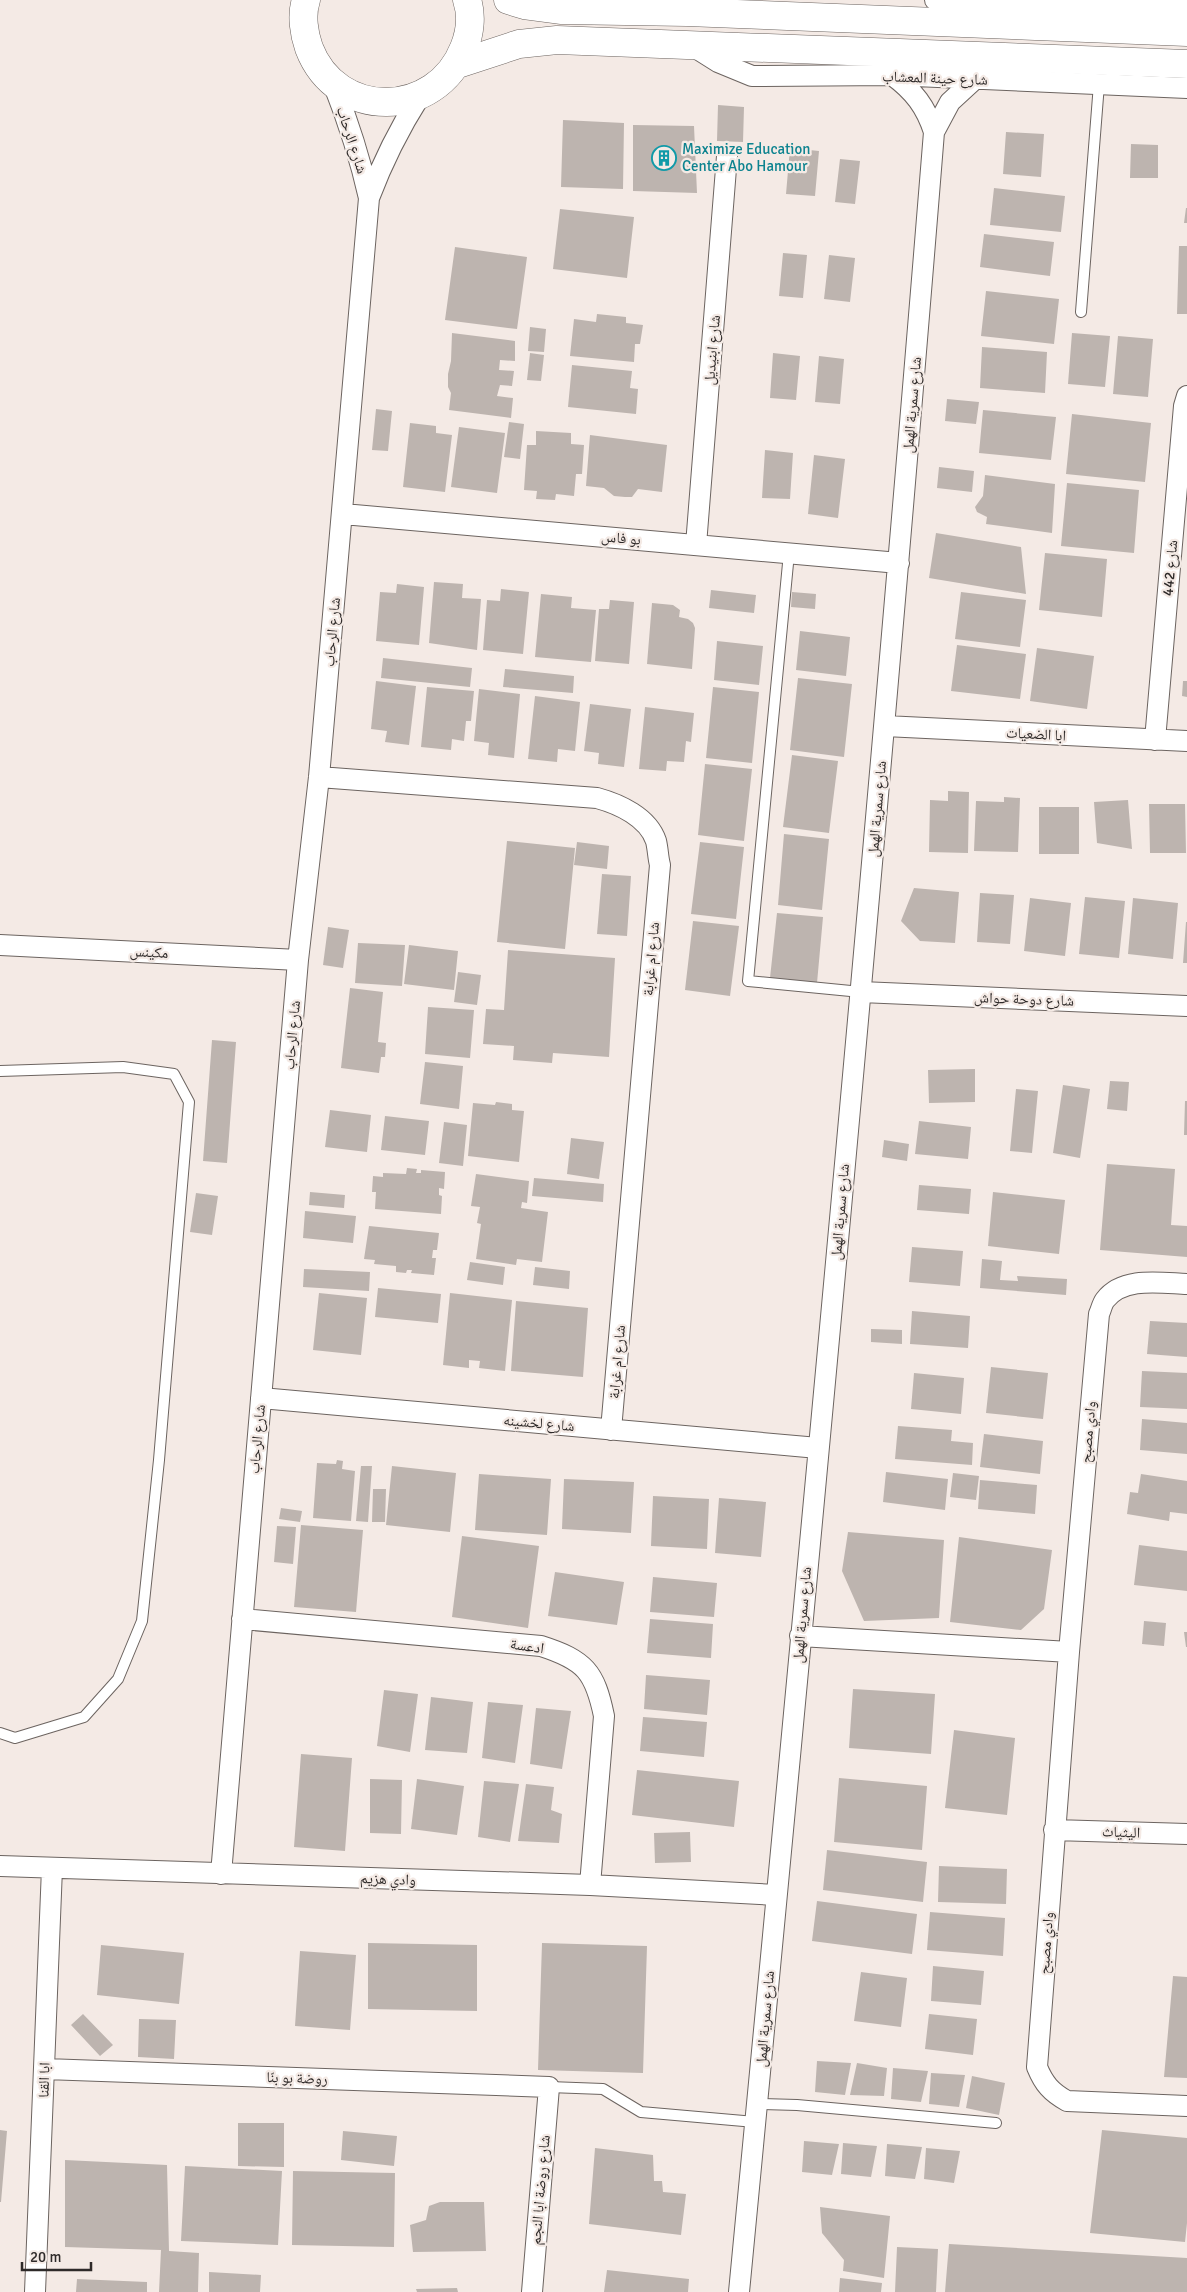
<svg xmlns="http://www.w3.org/2000/svg" width="1187" height="2292" font-family="Signika,'Noto Naskh Arabic',sans-serif">
<style>
.building{fill:#bdb4af}
.lines{fill:none;stroke-linecap:round;stroke-linejoin:round}
.lane-casing{stroke:#6c6460;stroke-width:12}
.street-casing{stroke:#6c6460;stroke-width:22}
.secondary-casing{stroke:#6c6460;stroke-width:29}
.lane{stroke:#fff;stroke-width:10}
.street{stroke:#fff;stroke-width:20}
.secondary{stroke:#fff;stroke-width:28}
.labels{text-anchor:middle;dominant-baseline:central;stroke-width:4.5;stroke-linejoin:round;paint-order:stroke}
.street-label{font-size:15px;fill:#2e2a29;stroke:#f4eae5}
.culture-label{font-size:15px;fill:#0d838f;stroke:#f4eae5;text-anchor:start}
</style>
<rect width="100%" height="100%" fill="#f4eae5"/>
<path class="building" d="M718,105L744,107L743,142L717,141Z
M563,120L624,123L623,189L561,187Z
M633,125L694,126L697,193L633,191Z
M1006,132L1044,134L1041,177L1003,174Z
M1131,144L1158,145V178H1130Z
M790,148L819,151L815,196L786,194Z
M840,159L860,161L855,204L835,202Z
M994,188L1065,196L1061,232L990,225Z
M1186,208H1187V223H1184Z
M560,209L634,217L627,278L553,269Z
M984,234L1054,242L1050,276L980,267Z
M1179,246H1187V314H1177Z
M455,247L527,257L517,329L445,320Z
M783,253L807,255L803,298L779,296Z
M829,255L855,258L850,302L824,299Z
M986,291L1059,299L1054,344L981,336Z
M597,314L626,317V323L643,325L640,344H635L634,362L570,356L574,319L596,322Z
M530,327L546,329L544,352L528,351Z
M452,333L515,341V361L500,360L499,370L514,371L512,386L500,385L497,396L513,398L511,418L449,410L451,393L448,387V374L451,361Z
M1072,333L1110,336L1105,387L1068,384Z
M1118,336L1153,339L1148,397L1113,394Z
M982,347L1047,352L1045,393L980,388Z
M530,353L544,355L541,381L527,380Z
M773,353L800,356L796,400L770,398Z
M819,356L844,359L840,404L815,402Z
M572,365L632,371L630,388L638,389L636,414L568,407Z
M947,399L979,402L976,424L945,421Z
M376,409L392,411L388,451L372,450Z
M983,410L1056,417L1051,460L979,453Z
M1072,414L1151,423L1145,482L1066,474Z
M509,422L524,424L520,459L504,457Z
M410,423L436,426V433L452,435L445,492L403,487Z
M459,427L505,433L497,493L451,487Z
M536,431L571,433V444L584,445L582,474H576L574,496L556,494L555,500L536,499L537,491L524,490L527,445H536Z
M590,435L667,445L662,492L638,489L632,497H625L614,496L604,488L586,486Z
M765,450L793,453L790,499L762,498Z
M814,455L845,459L838,518L808,514Z
M939,467L974,471L972,492L937,488Z
M985,475L1055,484L1052,533L986,524L987,517L977,512L975,507L983,496Z
M1067,483L1139,490L1134,553L1061,546Z
M936,533L1021,547L1026,594L929,578Z
M1045,553L1107,559L1102,617L1039,610Z
M434,582L463,584L462,598L481,599L477,650L429,643Z
M397,584L424,587L419,645L376,641L380,592L396,593Z
M501,589L529,592L523,654L483,650L487,600L500,601Z
M711,590L756,595L754,613L709,608Z
M792,592L816,594L815,609L791,607Z
M961,592L1026,600L1020,647L955,639Z
M541,594L572,597L571,608L596,610L591,662L535,657Z
M610,600L634,602L629,664L595,661L599,609H609Z
M652,603L673,605L680,610L679,617L688,619L693,623L695,628L692,669L647,664Z
M800,631L850,637L846,676L796,670Z
M717,641L763,646L759,685L714,680Z
M957,645L1026,654L1020,699L951,691Z
M1037,648L1094,656L1087,709L1030,701Z
M383,658L472,668L470,687L381,678Z
M505,669L574,676L573,693L503,687Z
M798,678L852,684L844,757L790,750Z
M376,681L416,686L409,745L385,742L387,731L371,729Z
M1183,681H1187V697L1182,696Z
M427,687L474,691L471,721H466L464,741L452,739L451,750L421,747Z
M713,687L759,692L752,763L706,758Z
M479,689L520,694L514,758L488,755L489,743L474,741Z
M535,696L580,702L575,751L558,749L557,762L528,759Z
M590,704L631,709L624,767L598,764L599,753L584,751Z
M645,707L694,713L691,742L686,741L684,762L667,761L666,771L639,769Z
M792,755L838,761L829,833L783,827Z
M705,764L752,769L744,841L698,835Z
M948,791L969,792L968,853L929,852L930,800L948,801Z
M1004,797L1020,798L1018,852L974,851L976,801L1004,802Z
M1128,800L1132,849L1097,843L1094,802Z
M1149,804H1185L1186,853H1150Z
M1039,807H1079V854H1039Z
M784,834L829,839L822,910L778,905Z
M507,841L575,848L565,949L497,942Z
M577,842L609,846L607,869L574,865Z
M700,842L744,847L736,919L691,914Z
M602,874L631,876L627,936L597,934Z
M914,888L959,892L955,943L920,941L901,921Z
M980,893L1014,895L1010,944L977,942Z
M1085,897L1125,901L1119,958L1079,954Z
M1030,898L1071,903L1065,956L1024,951Z
M1133,898L1178,903L1173,959L1128,954Z
M777,913L823,917L817,983L770,978Z
M693,921L739,926L730,996L685,990Z
M1186,922H1187V963H1183Z
M328,927L349,930L343,968L323,965Z
M358,943L405,945L402,986L355,983Z
M409,945L458,951L454,990L404,984Z
M508,950L615,958L609,1057L553,1053L552,1063L513,1060L514,1046L483,1044L486,1009L504,1010Z
M458,972L481,975L477,1005L454,1002Z
M350,988L383,992L378,1042L386,1043L385,1057H381L379,1073L341,1068Z
M428,1007L474,1010L470,1058L425,1054Z
M212,1040L236,1042L227,1163L203,1161Z
M425,1062L463,1066L459,1109L420,1104Z
M975,1069V1102L929,1103L928,1070Z
M1110,1081L1129,1082L1127,1111L1107,1109Z
M1063,1085L1090,1089L1080,1158L1053,1153Z
M1016,1089L1038,1091L1032,1153L1010,1151Z
M1185,1101H1187V1135H1184Z
M496,1102L512,1104V1110L524,1111L519,1162L468,1156L473,1103L495,1105Z
M330,1110L371,1115L367,1152L325,1147Z
M385,1116L429,1121L425,1155L381,1150Z
M919,1121L971,1127L968,1159L915,1154Z
M444,1122L467,1125L463,1166L439,1163Z
M571,1138L604,1142L599,1179L567,1174Z
M884,1140L909,1144L907,1161L882,1157Z
M1107,1164L1175,1169L1171,1225L1187,1226V1257L1100,1250Z
M407,1168L417,1169L416,1173H421V1170L445,1172L444,1189L439,1188V1195L442,1196L441,1214L375,1209L376,1192H372L373,1176L383,1177V1173L406,1174Z
M476,1174L529,1181L527,1203L522,1202L521,1208L548,1212L542,1262L517,1259L516,1265L476,1259L481,1224L477,1223L480,1207L471,1206Z
M534,1178L604,1184L603,1202L532,1196Z
M919,1185L971,1189L969,1214L917,1210Z
M310,1192L345,1195L344,1208L309,1205Z
M993,1192L1065,1200L1059,1254L988,1246Z
M196,1193L218,1196L212,1235L190,1232Z
M305,1211L356,1216L353,1243L303,1238Z
M369,1226L439,1233L437,1250H433L432,1258H436L434,1275L411,1273L412,1270H407L406,1273L396,1272V1266L374,1264L375,1260L364,1259Z
M912,1247L963,1251L960,1286L909,1282Z
M982,1259L1002,1261L1000,1280L1018,1281L1017,1276L1067,1279L1066,1295L980,1288Z
M470,1262L505,1267L503,1285L467,1280Z
M535,1267L570,1271L569,1289L533,1285Z
M304,1269L370,1272L369,1291L303,1287Z
M378,1288L441,1294L438,1323L375,1317Z
M319,1293L367,1298L361,1355L313,1350Z
M450,1293L512,1300L505,1371L479,1368L480,1361L469,1360V1368L443,1365Z
M516,1301L588,1308L583,1377L511,1371Z
M912,1311L970,1316L968,1348L910,1344Z
M1150,1321L1187,1323V1357L1147,1354Z
M871,1329L902,1330V1344L871,1342Z
M991,1367L1048,1373L1043,1419L986,1413Z
M1142,1371L1187,1373V1409L1140,1407Z
M914,1373L964,1378L961,1414L911,1409Z
M1142,1419L1187,1423V1454L1140,1450Z
M898,1426L952,1430L951,1441L973,1443L972,1465L895,1459Z
M984,1434L1043,1441L1040,1474L980,1467Z
M337,1460L343,1461L342,1469L355,1471L351,1521L313,1518L317,1463L336,1464Z
M361,1466H372L368,1522L356,1521Z
M392,1466L456,1473L450,1532L386,1525Z
M886,1472L948,1479L945,1510L883,1502Z
M953,1473L979,1476L976,1500L950,1497Z
M479,1474L551,1479L547,1535L475,1530Z
M1141,1474L1187,1481V1514L1170,1512L1169,1521L1127,1514L1130,1492L1138,1493Z
M564,1479L634,1482L631,1533L562,1529Z
M980,1480L1037,1485L1035,1514L978,1509Z
M373,1489H386L385,1522H372Z
M653,1496L709,1499L707,1549L651,1546Z
M719,1498L766,1502L761,1557L715,1553Z
M281,1508L302,1511L300,1522L279,1519Z
M301,1525L363,1530L356,1612L294,1607Z
M277,1526L296,1527L293,1564L274,1562Z
M848,1532L944,1540L939,1618L864,1621L842,1571Z
M462,1536L539,1546L528,1628L452,1617Z
M959,1537L1052,1550L1044,1609L1021,1630L950,1622Z
M1139,1545L1187,1551V1591L1134,1585Z
M555,1572L624,1582L617,1625L548,1616Z
M653,1577L717,1583L714,1617L650,1612Z
M650,1619L713,1624L711,1658L647,1653Z
M1144,1621L1166,1623L1164,1646L1142,1644Z
M1184,1632H1187V1647H1186Z
M646,1675L710,1680L707,1715L644,1709Z
M853,1689L935,1694L931,1754L849,1748Z
M384,1690L418,1694L410,1752L377,1746Z
M431,1697L473,1702L467,1753L425,1750Z
M488,1702L523,1705L515,1763L482,1758Z
M536,1708L571,1711L562,1769L530,1764Z
M643,1717L707,1722L704,1757L640,1751Z
M954,1730L1015,1738L1007,1815L945,1808Z
M301,1754L352,1758L345,1851L294,1847Z
M637,1770L739,1781L734,1827L632,1815Z
M839,1778L927,1786L922,1850L834,1842Z
M370,1779L402,1780L401,1834L370,1833Z
M417,1779L464,1786L457,1835L411,1829Z
M484,1781L519,1784L510,1842L478,1837Z
M526,1784L554,1787L551,1810L562,1814L559,1843L518,1841Z
M690,1832L691,1862L655,1863L654,1833Z
M827,1850L927,1862L923,1902L823,1890Z
M939,1866L1007,1869L1006,1904L938,1902Z
M817,1901L917,1914L912,1954L812,1941Z
M930,1912L1005,1918L1003,1956L927,1950Z
M368,1943L477,1945V2011L368,2009Z
M542,1943L647,1946L643,2073L538,2070Z
M101,1945L184,1953L179,2004L97,1995Z
M300,1951L356,1955L350,2030L295,2026Z
M933,1966L984,1971L981,2005L931,2001Z
M861,1972L907,1978L901,2027L854,2021Z
M1173,1976L1187,1977V2078L1164,2077Z
M83,2014L113,2045L100,2056L71,2025Z
M929,2014L977,2019L973,2055L925,2049Z
M139,2019L176,2020L174,2059L138,2057Z
M817,2061L851,2063L845,2095L815,2092Z
M857,2063L887,2068L884,2096L850,2095Z
M893,2068L928,2071L921,2102L891,2099Z
M931,2073L965,2075L959,2107L929,2104Z
M972,2076L1005,2083L999,2115L966,2108Z
M238,2123H284V2167L238,2166Z
M0,2130L7,2131L1,2202H0Z
M1102,2130L1187,2138V2223L1185,2242L1090,2233Z
M343,2131L397,2136L394,2166L341,2160Z
M804,2141L839,2144L832,2175L802,2172Z
M843,2143L877,2146L871,2177L841,2174Z
M887,2144L922,2147L915,2179L885,2176Z
M595,2148L653,2155L654,2181H662L663,2192L686,2194L681,2235L589,2224Z
M926,2148L960,2151L954,2183L924,2179Z
M65,2160L167,2165L169,2251L199,2253L198,2292H159L161,2250L65,2247Z
M185,2166L282,2171L278,2245L181,2241Z
M293,2171L395,2173L394,2247L292,2245Z
M440,2202H484L486,2251L413,2252L410,2225L426,2220L429,2206Z
M820,2207L890,2216L884,2278L843,2271L844,2260L822,2233Z
M949,2244L1187,2258V2292H945Z
M897,2247L938,2249L936,2292H895Z
M607,2270L689,2279L688,2292H604Z
M209,2272L261,2275L260,2292H209Z
M840,2278L882,2283L881,2292H839Z
M77,2279L147,2282V2292H76Z
M457,2288L458,2292H417L416,2289Z"/>
<g class="lines">
<defs>
<path id="lane" d="M1081,312L1099,84
M789,553L748,981L861,992
M0,1071L123,1067L174,1074L189,1102L159,1460L142,1621L118,1679L84,1717L15,1738L0,1733
M549,2087L603,2089L641,2112L755,2122
M758,2104L797,2105L996,2123"/>
<path id="street" d="M935,0L1187,9
M691,45L718,62L752,76L892,75L1187,88
M892,75C914,91 926,107 934,132
M333,83C348,121 360,158 369,198
M343,514L899,563
M696,545L727,156
M885,726L1187,741
M1155,740L1184,406L1187,396
M319,777L597,798C619,804 648,817 656,841C658,849 658,858 660,865L611,1430
M0,945L298,960
M861,992L1187,1006
M1187,1284C1161,1283 1123,1276 1105,1300C1102,1304 1101,1310 1099,1314L1069,1652L1037,2067C1044,2084 1051,2092 1067,2101L1187,2106
M261,1398L818,1448
M242,1619L541,1646C585,1660 595,1672 604,1716L590,1885
M800,1636L1069,1652
M1054,1830L1187,1834
M0,1866L590,1885L776,1895
M221,1874L298,960L319,777L369,198C383,161 399,129 420,96
M45,2069L549,2087L532,2292
M35,2292L52,1868
M739,2292C808,1572 876,852 934,132L950,102L975,79"/>
<path id="secondary" d="M306,0C301,15 304,34 309,48C337,121 436,119 464,48C470,33 472,15 467,0
M508,0L524,5L562,10L687,12L1187,32
M458,64L519,44L557,40L1187,64"/>
</defs>
<use href="#lane" class="lane-casing"/>
<use href="#street" class="street-casing"/>
<use href="#secondary" class="secondary-casing"/>
<use href="#lane" class="lane"/>
<use href="#street" class="street"/>
<use href="#secondary" class="secondary"/>
</g>
<defs>
<symbol id="building-ring" viewBox="-11 -11 22 22"><circle r="9.5" fill="#f4eae5" stroke="#0f9aa8" stroke-width="1.5"/><path d="M-4-6H4V6H1V3H-1V6H-4ZM-2.5-4.3h1.7v1.8h-1.7ZM.8-4.3h1.7v1.8H.8ZM-2.5-1h1.7V.8h-1.7ZM.8-1h1.7V.8H.8Z" fill="#0f9aa8"/></symbol>
</defs>
<g fill-rule="evenodd">
<use href="#building-ring" x="650" y="144" width="28" height="28"/>
</g>
<g class="labels">
<g class="street-label">
<text transform="translate(935 78) rotate(2)">شارع حينة المعشاب</text>
<text transform="translate(352 140) rotate(72)">شارع الرحاب</text>
<text transform="translate(712 350) rotate(-85)">شارع ابنيديل</text>
<text transform="translate(912 405) rotate(-85)">شارع سمرية الهمل</text>
<text transform="translate(621 538) rotate(5)">بو فاس</text>
<text transform="translate(1170 568) rotate(-85)">شارع 442</text>
<text transform="translate(332 632) rotate(-85)">شارع الرحاب</text>
<text transform="translate(1036 734) rotate(3)">ابا الضعيات</text>
<text transform="translate(877 809) rotate(-85)">شارع سمرية الهمل</text>
<text transform="translate(149 952) rotate(3)">مكينس</text>
<text transform="translate(651 959) rotate(-85)">شارع ام غرابة</text>
<text transform="translate(1024 999) rotate(2)">شارع دوحة حواش</text>
<text transform="translate(292 1035) rotate(-85)">شارع الرحاب</text>
<text transform="translate(840 1212) rotate(-85)">شارع سمرية الهمل</text>
<text transform="translate(617 1362) rotate(-85)">شارع ام غرابة</text>
<text transform="translate(539 1423) rotate(5)">شارع لخشينه</text>
<text transform="translate(1088 1432) rotate(-85)">وادي مصبح</text>
<text transform="translate(257 1439) rotate(-85)">شارع الرحاب</text>
<text transform="translate(802 1615) rotate(-85)">شارع سمرية الهمل</text>
<text transform="translate(527 1646) rotate(8)">ادعسة</text>
<text transform="translate(1121 1832) rotate(2)">اليثياث</text>
<text transform="translate(388 1879) rotate(2)">وادي هزيم</text>
<text transform="translate(1046 1943) rotate(-86)">وادي مصبح</text>
<text transform="translate(765 2019) rotate(-85)">شارع سمرية الهمل</text>
<text transform="translate(297 2078) rotate(2)">روضة بو بنّا</text>
<text transform="translate(44 2080) rotate(-88)">ابا القنا</text>
<text transform="translate(540 2190) rotate(-85)">شارع روضة ابا النجم</text>
</g>
<g class="culture-label">
<text x="682" y="149">Maximize Education<tspan x="682" dy="17">Center Abo Hamour</tspan></text>
</g>
</g>
<path d="M22 2262v8h69v-8" fill="none" stroke="#2e2a29" stroke-width="2.5"/>
<text x="30" y="2262" font-size="15" fill="#2e2a29" stroke="#f4eae5" stroke-width="4" paint-order="stroke">20 m</text>
</svg>
